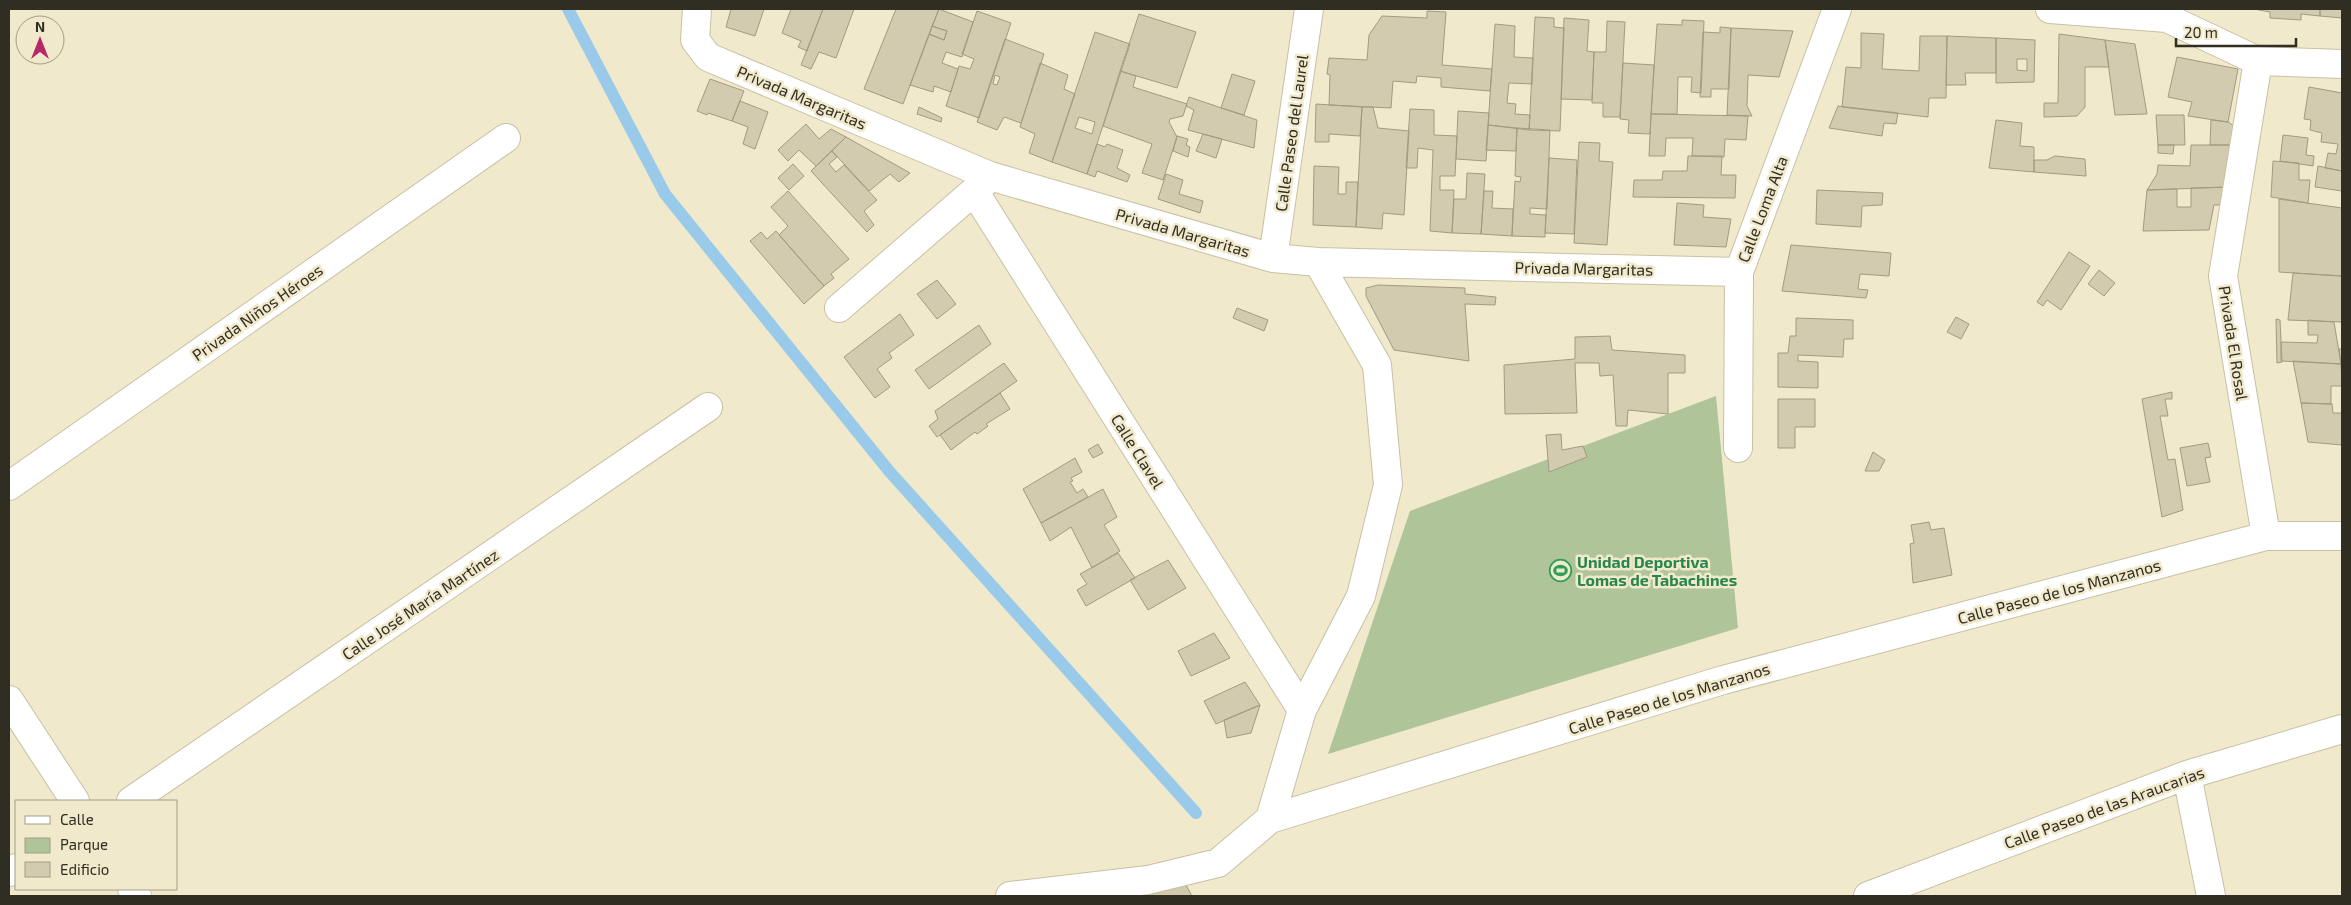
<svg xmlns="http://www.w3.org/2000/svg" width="2351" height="905" font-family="'Exo 2',sans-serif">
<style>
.green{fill:#afc498}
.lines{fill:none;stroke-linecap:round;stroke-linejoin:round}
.stream{stroke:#99cae9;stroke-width:12}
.building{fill:#d3cbaf;stroke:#a39b80;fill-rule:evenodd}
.minor-casing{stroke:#c8c0a4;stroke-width:30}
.minor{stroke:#fff;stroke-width:28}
.labels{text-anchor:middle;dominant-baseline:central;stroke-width:5;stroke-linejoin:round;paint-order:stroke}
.street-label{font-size:16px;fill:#302d22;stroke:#f1e9cc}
.leisure-label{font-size:16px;font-weight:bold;fill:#27864d;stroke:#f1e9cc;text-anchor:start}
</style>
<rect width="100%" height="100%" fill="#f1e9cc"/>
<path class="green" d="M1716,396L1738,628L1328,754L1410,511Z"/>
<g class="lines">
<path class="stream" d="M568,9L665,194L889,471L1196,813"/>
</g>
<path class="building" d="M731,9H764L755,36L726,27Z
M791,9H823L807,51L798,47L801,41L782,33Z
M823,9H854L836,58L819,52L811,69L801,65Z
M896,9H939L903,104L864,89Z
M939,9L973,22L962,57L946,52L942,63L958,69L951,92L934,86L933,92L910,85L929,34L944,40L947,31L932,26Z
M2254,9H2320V16L2301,14V20L2270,18V12Z
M2320,9H2342V18L2320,16Z
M977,11L1011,23L979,118L946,106L959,66L970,69L974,59L962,54Z
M1427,11L1446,12L1442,65L1492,69L1490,91L1441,87V78L1417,76L1416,83L1393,81L1391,108L1329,105L1330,75L1327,74L1329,58L1367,60L1369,35L1382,16L1427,18Z
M1139,14L1196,32L1177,88L1120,71Z
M1535,17L1554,18V27L1564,28L1560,131L1529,130Z
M1564,18L1589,20L1587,51L1594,52L1592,100L1561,99Z
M1682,20L1704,21L1701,93L1691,92L1692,77H1678L1677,114H1651L1657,24L1682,25Z
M1607,21L1625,22L1620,117H1603V103H1592L1594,52H1606Z
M1495,24L1515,26L1514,57L1533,58L1532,84L1509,83L1507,103L1516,104L1515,114L1530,115L1529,130L1488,125Z
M932,26L947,31L944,40L929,34Z
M1720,27L1731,28L1729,89H1711V97H1700L1703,32L1720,33Z
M1731,28L1793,31L1779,77L1748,75L1747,106L1752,116L1727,115Z
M1095,32L1130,44L1087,174L1052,162ZM1079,117L1095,122L1092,134L1075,128Z
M1861,33L1884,34L1882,69L1919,71L1920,36H1947L1946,98H1929L1928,117L1842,107L1846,67L1861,68Z
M2059,34L2105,40L2109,67H2085V107L2077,116L2044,117V103H2058Z
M1947,36L1996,38V73H1965L1966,85H1946Z
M1996,38L2035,40L2034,82L1996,83ZM2017,59H2027V71L2017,70Z
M1005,39L1044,54L1021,123L1004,117L997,130L977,122ZM995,75L1000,77L997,85L993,84Z
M2105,40L2135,44L2147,114L2115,115Z
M2177,57L2238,69L2228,122L2188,116L2192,102L2168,97Z
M1040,63L1068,75L1064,89L1075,94L1052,162L1029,153L1035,134L1020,127Z
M1623,63L1654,65L1650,134L1628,133L1629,120L1620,119Z
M1120,71L1136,76L1133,87L1187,104L1183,116L1170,119L1169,122L1177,137L1163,180L1142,173L1152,144L1103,126Z
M1232,74L1255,81L1244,115L1221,108Z
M710,79L744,91L732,121L708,113L707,115L697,111Z
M2309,87L2342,93V171L2325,168L2328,153L2336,154L2338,144L2321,142L2322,133L2310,130L2311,120L2304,119Z
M1189,97L1257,120L1254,148L1188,130L1194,110L1186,106Z
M740,101L768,112L755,149L743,144L748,127L732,121Z
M1316,104L1362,107L1360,136L1329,134V142H1315Z
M1838,106L1898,113L1896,124L1884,123L1882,136L1829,128Z
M919,107L942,118L941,122L917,114Z
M1362,107H1373L1378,128L1409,131L1404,215L1383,213L1382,229L1356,227Z
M1410,109L1434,110V135L1457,136L1455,176H1440V190H1454L1452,233L1430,231L1433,150L1418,148L1417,168H1406Z
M1458,111L1489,113L1486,161L1456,159Z
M1651,114L1748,116L1746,140L1725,139L1724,157L1692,156L1693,138H1666L1665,156H1649Z
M2156,115H2184L2185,145H2158Z
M1996,120L2022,123L2020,146L2034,147V172L1989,168Z
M2211,120L2228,122L2234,126L2233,145H2210Z
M806,124L819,139L831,129L846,137L816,166L799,150L788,161L778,150Z
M1488,125L1517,128L1516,151L1486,150Z
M1517,128L1550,130L1547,209L1530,208V214L1546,215L1545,237L1512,236L1515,181L1520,182L1521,177L1515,176Z
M1203,134L1222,139L1216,158L1196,151Z
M2283,135L2308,138L2306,155L2314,156L2313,166L2280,161Z
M1177,136L1188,139L1186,145L1190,147L1188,157L1173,151Z
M846,137L910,173L899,182L890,174L869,191L832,151Z
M1579,142L1600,143L1599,161L1613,162L1607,245L1574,243Z
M1097,144L1105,147L1107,144L1123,150L1117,168L1130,175L1127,182L1097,171L1095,177L1087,174Z
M2158,145H2174L2173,154L2158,153Z
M2191,145H2233L2230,187L2147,190L2157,174L2158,165L2190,166Z
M832,151L837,157L829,164L836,172L844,165L877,200L864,211L874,225L867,232L811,171Z
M1688,156H1722L1721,175H1736L1735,198L1633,197L1634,180H1662L1663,171H1687Z
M2055,156L2085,159L2086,176L2034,172V160H2047Z
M1549,158L1577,160L1574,234L1545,233Z
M2273,161L2299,163V180H2310L2308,203L2271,197Z
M793,164L804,176L789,190L778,178Z
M1314,166L1339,167L1338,194H1346V182H1358L1356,227L1313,225Z
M2318,166L2342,171V191L2315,187Z
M1467,173L1485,174L1481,234L1452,233L1454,199H1466Z
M1166,174L1183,180L1179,194L1203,201L1200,213L1158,199Z
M2230,187L2228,205H2214L2209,230L2143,231L2147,190L2177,189V207H2191V188Z
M1817,190L1883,193L1882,205L1862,206L1861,227L1816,224Z
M788,191L849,259L831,274L834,278L824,286L779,235L788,226L771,207Z
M1484,191H1493L1492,208L1513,209L1512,236L1481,234Z
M2279,199L2342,208V276L2279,272Z
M1677,203L1704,205L1703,217L1731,219L1726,247L1674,245Z
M776,231L824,286L804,304L750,241L761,232L767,239Z
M1791,245L1891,253L1889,276L1860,274L1858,289L1868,290L1866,298L1782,291Z
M2069,252L2090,266L2061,310L2047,300L2043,306L2037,302Z
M2099,270L2115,283L2104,296L2088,284Z
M2293,273L2342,276V322L2288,320Z
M937,280L956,304L937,319L917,294Z
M1378,285L1465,288V294L1496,297L1495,305L1465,304L1469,361L1394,350L1366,296V288Z
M1237,308L1268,320L1264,331L1233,318Z
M900,314L914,335L889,353L892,358L877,369L890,387L875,398L844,357Z
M1956,317L1969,324L1961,339L1947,332Z
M1796,318L1853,320V339H1844L1843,357L1798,355V361L1818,362V388L1778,387V353H1788L1790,336H1796Z
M2276,319L2280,320L2282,362L2277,363Z
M2308,320L2334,322L2341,364L2281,361V342L2317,343L2318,335H2308Z
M979,325L991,344L929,389L915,370Z
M1610,336L1612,350L1685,355V373H1668V414L1628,410L1627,426H1616L1613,375L1600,376L1599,363H1575L1577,413L1505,414L1504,365L1575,359V337Z
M2339,349H2342V369L2341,364Z
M2293,361L2341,364L2342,386H2331V404L2301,403Z
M1004,363L1017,381L937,437L929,426L938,419L935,411Z
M2172,392V399H2165L2168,416H2160L2168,460L2175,459L2183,510L2162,517L2142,399Z
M1000,393L1010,409L986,424L988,426L977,434L975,432L951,450L940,435Z
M1778,399H1815V427H1795V448H1778Z
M2301,403L2332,404L2333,413H2342V445L2308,442Z
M1561,434L1562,450L1583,446L1587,457L1549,472L1546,435Z
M2208,443L2211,457L2205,458L2210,482L2187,486L2180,448Z
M1098,444L1103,453L1093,458L1088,450Z
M1873,452L1885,460L1879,471H1865Z
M1075,458L1082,472L1071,478L1073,481L1070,482L1077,493L1083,489L1088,497L1041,523L1023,489Z
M1103,489L1117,517L1104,525L1120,551L1092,568L1071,527L1050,541L1041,523Z
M1929,522L1931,530L1944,528L1952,575L1913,583L1910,544L1914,543L1911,525Z
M1118,553L1135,578L1086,606L1077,590L1087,584L1080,574Z
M1168,560L1186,588L1148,610L1130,580Z
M1214,633L1230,658L1191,676L1178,651Z
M1245,682L1260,705L1216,724L1204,701Z
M1260,705L1251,733L1227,738L1224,720Z
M1183,880L1192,896H1136L1140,894Z"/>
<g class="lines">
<defs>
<path id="minor" d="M697,9L695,40L708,57L990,176L1273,258L1318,262L1739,272
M2050,9L2167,18L2258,61L2342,64
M2258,61L2223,276L2266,536
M974,191L1302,710
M1273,258L1309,9
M839,308L987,180
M1738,448L1739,272L1837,9
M9,486L506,138
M9,700L75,801
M2187,775L2211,896
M131,801L708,407
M1270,819L1302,710L1361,596L1388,485L1377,365L1318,262
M9,872L16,868
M132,889L137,896
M1010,896L1148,880L1218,863L1270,819L1723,680L2266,536H2342
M1868,896L2187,775L2342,729"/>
</defs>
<use href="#minor" class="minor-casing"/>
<use href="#minor" class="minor"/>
</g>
<defs>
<symbol id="stadium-ring" viewBox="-11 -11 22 22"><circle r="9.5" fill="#f1e9cc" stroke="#2e9e5b" stroke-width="1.5"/><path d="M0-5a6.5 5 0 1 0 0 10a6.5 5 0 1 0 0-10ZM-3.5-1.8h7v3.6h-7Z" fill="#2e9e5b"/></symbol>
</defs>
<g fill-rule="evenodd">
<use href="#stadium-ring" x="1548" y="558" width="25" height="25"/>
</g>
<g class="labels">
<g class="street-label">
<text transform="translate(802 97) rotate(23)">Privada Margaritas</text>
<text transform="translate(1291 133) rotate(-82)">Calle Paseo del Laurel</text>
<text transform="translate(1762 209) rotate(-69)">Calle Loma Alta</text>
<text transform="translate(1183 232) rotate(16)">Privada Margaritas</text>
<text transform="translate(1584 268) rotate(1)">Privada Margaritas</text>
<text transform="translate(257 312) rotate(-35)">Privada Niños Héroes</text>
<text transform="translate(2234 343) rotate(81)">Privada El Rosal</text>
<text transform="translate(1138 451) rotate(58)">Calle Clavel</text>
<text transform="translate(2059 591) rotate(-15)">Calle Paseo de los Manzanos</text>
<text transform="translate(420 604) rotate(-34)">Calle José María Martínez</text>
<text transform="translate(1669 698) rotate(-17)">Calle Paseo de los Manzanos</text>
<text transform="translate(2104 807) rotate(-20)">Calle Paseo de las Araucarias</text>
</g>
<g class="leisure-label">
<text x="1577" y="561">Unidad Deportiva<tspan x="1577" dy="18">Lomas de Tabachines</tspan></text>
</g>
</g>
<rect width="2351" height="905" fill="none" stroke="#302d22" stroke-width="20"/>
<rect x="15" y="800" width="162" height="90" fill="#f1e9cc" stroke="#a49e88"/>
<rect x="25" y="816" width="25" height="8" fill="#ffffff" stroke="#a49e88"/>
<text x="60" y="825" font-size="15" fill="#302d22">Calle</text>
<rect x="25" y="838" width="25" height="15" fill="#afc498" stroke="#a49e88"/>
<text x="60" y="850" font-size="15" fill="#302d22">Parque</text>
<rect x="25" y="862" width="25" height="15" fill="#d3cbaf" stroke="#a49e88"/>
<text x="60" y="875" font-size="15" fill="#302d22">Edificio</text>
<g transform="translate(40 40)"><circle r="24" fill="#f1e9cc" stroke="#a49e88"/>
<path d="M0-4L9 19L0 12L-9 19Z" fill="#b42a68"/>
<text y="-8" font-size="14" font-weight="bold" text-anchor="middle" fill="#302d22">N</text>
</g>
<path d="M2176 38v8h120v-8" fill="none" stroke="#302d22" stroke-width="2.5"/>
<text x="2184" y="38" font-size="15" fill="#302d22" stroke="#f1e9cc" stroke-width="4" paint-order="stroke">20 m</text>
</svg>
